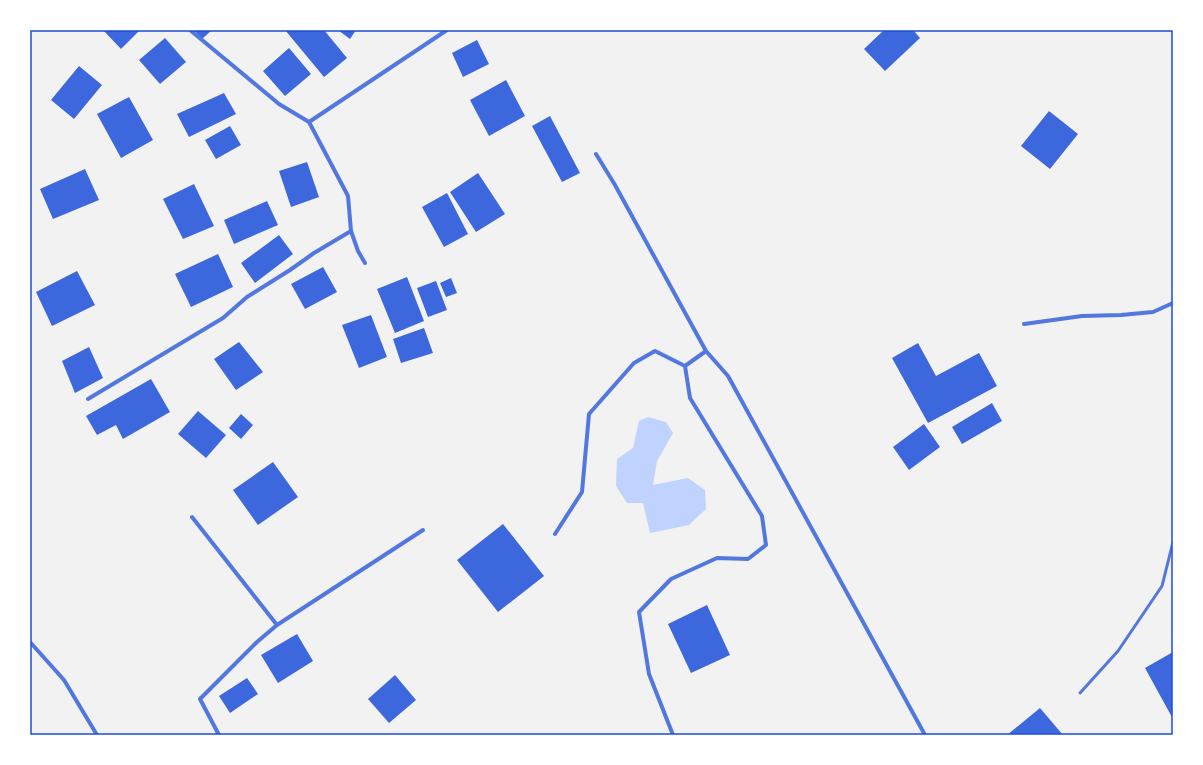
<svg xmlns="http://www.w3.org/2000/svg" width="1203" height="765" font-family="Raleway,sans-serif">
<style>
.water{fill:#bfd3fe}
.building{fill:#3d67dc}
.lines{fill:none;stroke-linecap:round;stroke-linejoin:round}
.service{stroke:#5277de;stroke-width:3}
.minor{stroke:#5277de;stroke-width:4}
.neatline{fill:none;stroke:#1d4ed8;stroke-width:1.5}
</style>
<rect width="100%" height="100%" fill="#f2f2f2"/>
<path class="water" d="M648,417L666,422L673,433L657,461L653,485L688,478L705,490L706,509L689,525L650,533L643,503H627L616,486L617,459L633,448L639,421Z"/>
<path class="building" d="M103,30H140L121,49Z
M194,30H212L202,39Z
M285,30H324L347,58L324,77Z
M338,30H356L350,39Z
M884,30H913L920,38L885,71L864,49Z
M165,38L186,62L160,84L139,60Z
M477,40L489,64L463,77L452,53Z
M289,48L311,74L285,96L263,71Z
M79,66L102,85L74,119L51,100Z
M506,80L525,116L489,136L470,100Z
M224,93L236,114L189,137L177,114Z
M129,97L153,140L121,158L97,114Z
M1049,111L1078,134L1050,169L1021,146Z
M550,116L580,173L562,182L532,126Z
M230,126L241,145L216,159L205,140Z
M307,162L319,197L291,207L279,171Z
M85,169L99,200L53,219L40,189Z
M478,173L505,214L476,232L450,192Z
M194,184L214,226L183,239L163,199Z
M447,193L468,234L444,247L422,207Z
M267,201L278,225L234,244L224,220Z
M279,235L293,254L255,283L241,263Z
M218,254L233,287L191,307L175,274Z
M323,267L337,292L305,309L291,284Z
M77,271L95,305L52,326L36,292Z
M407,277L424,321L395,333L377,289Z
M451,278L457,293L446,297L440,283Z
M436,281L447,310L428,317L417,288Z
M371,315L387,357L359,368L342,325Z
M424,328L433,353L401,363L393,339Z
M239,342L263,372L236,390L214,359Z
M918,343L936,376L979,353L997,386L928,423L892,358Z
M89,347L103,378L75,393L62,361Z
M151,379L170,412L123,439L116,425L97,435L86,416Z
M992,403L1002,421L962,444L952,427Z
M198,411L226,435L206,458L178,434Z
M241,414L253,425L241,439L229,428Z
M924,424L940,447L909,470L893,447Z
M273,462L298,497L258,525L233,490Z
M503,524L544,576L498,612L457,560Z
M707,605L730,655L691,673L668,624Z
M297,634L313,661L278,683L261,655Z
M1173,652V719L1145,668Z
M395,675L416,700L389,723L368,699Z
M247,678L258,694L230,713L219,696Z
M1040,708L1063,735H1007Z"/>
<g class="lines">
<path class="service" d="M1080,693L1118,651L1162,586L1173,542"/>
<path class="minor" d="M190,30L279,104L309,122L447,30
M309,122L348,196L351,231L358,251L365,263
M596,154L615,185L706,351
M1024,324L1082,316L1121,315L1153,312L1173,303
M685,366L706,351L728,376L925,735
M88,399L223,318L247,297L290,270L314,253L351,231
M192,517L277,625
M555,534L582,492L589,414L634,363L655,351L685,366
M30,642L64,680L97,735
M219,735L200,699L257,642L277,625L423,530
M673,735L649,674L639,612L671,579L717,558L748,559L766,545L762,516L690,398L685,366"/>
</g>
<rect width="1203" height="765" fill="none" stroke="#ffffff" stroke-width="62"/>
<rect x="31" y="31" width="1141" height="703" class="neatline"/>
</svg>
